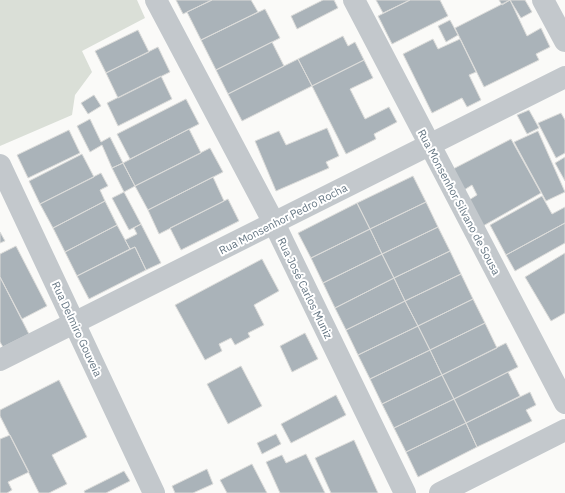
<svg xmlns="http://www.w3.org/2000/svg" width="565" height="493" font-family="'IBM Plex Sans',sans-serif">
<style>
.green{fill:#dadfd7}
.building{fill:#aab3b9;stroke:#dcdcda}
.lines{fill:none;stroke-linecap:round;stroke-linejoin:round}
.minor{stroke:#c3c8cc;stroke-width:22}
.tertiary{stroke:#c3c8cc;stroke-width:22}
.labels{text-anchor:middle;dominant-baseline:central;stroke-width:4;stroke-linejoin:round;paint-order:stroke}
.street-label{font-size:11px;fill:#657683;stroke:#fff}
</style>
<rect width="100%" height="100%" fill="#fafaf8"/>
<path class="green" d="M0,0H137L145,18L82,51L92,72L75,95L72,115L0,146Z"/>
<path class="building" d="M176,0H212L183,14Z
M212,0H251L258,12L201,40L187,12Z
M323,0H334L338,8L297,29L291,16Z
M376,0H410L383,13Z
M410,0H440L448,16L392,44L378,16Z
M499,0H525L532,12L521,18L510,0L502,5Z
M510,0L527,36L541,28L550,47L536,54L539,60L484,87L455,28Z
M265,9L280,38L216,70L201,40Z
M450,20L458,35L446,42L438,26Z
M138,30L149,52L106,73L95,51Z
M343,36L348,46L355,42L364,60L312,86L298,59Z
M433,39L438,49L460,39L476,72L469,75L481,100L467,107L462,98L432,113L403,54Z
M272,42L284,66L228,94L216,70Z
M158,47L170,72L118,98L106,73Z
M298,59L312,86L242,121L228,94Z
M364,60L373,78L350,89L365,119L389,107L397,122L374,134L376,139L346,154L312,86Z
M161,76L172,99L118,126L107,103Z
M94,95L101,106L88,114L81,103Z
M186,99L199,124L130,159L117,134Z
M529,110L539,128L527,134L517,115Z
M561,113L565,120V153L556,158L538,123Z
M90,119L101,142L110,137L123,163L112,168L102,145L90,152L77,126Z
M327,128L339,156L326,162L329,168L276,191L255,141L279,131L286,145Z
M189,129L201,153L135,186L123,163Z
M69,130L80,153L28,178L17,155Z
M538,131L565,192L546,201L514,142Z
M511,139L541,193L483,226L469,200L477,195L472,185L464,190L453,169Z
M210,148L223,172L148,210L135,186Z
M82,154L94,177L40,204L29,181Z
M565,157V181L555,163Z
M123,163L135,186L124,192L112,168Z
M101,173L108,186L100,190L105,201L53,228L40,204Z
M413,176L426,202L370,229L357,203Z
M213,177L224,201L159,234L148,210Z
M124,192L141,224L129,230L112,198Z
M542,196L552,214L565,207V223L506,255L490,225Z
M228,199L239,221L181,250L170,228Z
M105,201L117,225L65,252L53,228Z
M426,202L438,227L382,254L370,229Z
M357,203L370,229L311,258L298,233Z
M565,223V243L515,271L506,255Z
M141,224L161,263L146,270L135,247L130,249L125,240L137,234L134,228Z
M117,225L130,249L77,276L65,252Z
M438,227L450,251L394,278L382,254Z
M370,229L382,254L323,283L311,258Z
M0,232L5,241L0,243Z
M16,246L47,306L22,319L0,277V254Z
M135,247L146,270L89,299L77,276Z
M450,251L461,274L405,301L394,278Z
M565,253V313L551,321L525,277Z
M382,254L394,278L335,308L323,283Z
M262,259L279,291L254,305L264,325L248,333L250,337L235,345L231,338L219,344L222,351L205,360L175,305Z
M461,274L473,299L418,326L405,301Z
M0,277L29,334L3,347L0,342Z
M394,278L405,301L346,330L335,308Z
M473,299L485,323L430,350L418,326Z
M405,301L418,326L358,355L346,330Z
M485,323L497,348L442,375L430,350Z
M418,326L430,350L370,379L358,355Z
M305,333L318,359L292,372L280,346Z
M506,343L518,367L454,399L442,375Z
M430,350L442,375L382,404L370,379Z
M241,366L262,406L228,424L207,384Z
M508,372L520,396L466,423L454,399Z
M442,375L454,399L394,428L382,404Z
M59,380L87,437L52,455L67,484L49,493H39L0,416V410Z
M530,392L536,405L526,410L532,421L477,447L466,423Z
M336,395L346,415L291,443L281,424Z
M454,399L466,423L406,452L394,428Z
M466,423L477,447L418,477L406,452Z
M276,434L281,444L262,454L257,443Z
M10,435L29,472L8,482L12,490L7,493H0V439Z
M354,440L378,493H331L315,458Z
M306,454L325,493H280L266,462L282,455L286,463Z
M252,464L267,493H227L220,480Z
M207,469L213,484L193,493H175L172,486Z
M124,471L130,481L106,493H85L84,491Z"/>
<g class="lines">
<path class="minor" d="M156,0L274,223L405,493
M354,0L565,403
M543,0L565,41
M0,165L154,493
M440,493L565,430"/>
<path class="tertiary" d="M0,360L565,77"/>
</g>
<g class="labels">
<g class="street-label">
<text transform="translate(459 202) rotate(62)">Rua Monsenhor Silvano de Sousa</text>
<text transform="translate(283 219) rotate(-27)">Rua Monsenhor Pedro Rocha</text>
<text transform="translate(305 288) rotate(64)">Rua José Carlos Muniz</text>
<text transform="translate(77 329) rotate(65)">Rua Delmiro Gouveia</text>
</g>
</g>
</svg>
